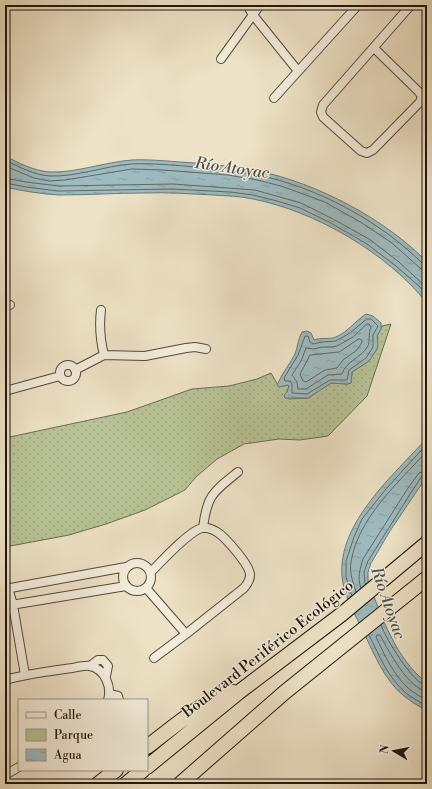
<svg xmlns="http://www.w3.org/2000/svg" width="432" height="789" font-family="'Libre Bodoni',serif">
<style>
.green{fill:url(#green-dots);stroke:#6b6c51}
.water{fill:url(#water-ripples);stroke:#6b7978}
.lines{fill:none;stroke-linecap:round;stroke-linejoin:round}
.shore{stroke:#5e6866;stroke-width:1}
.minor-casing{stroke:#52493a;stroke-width:10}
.trunk-casing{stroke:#1f160c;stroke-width:16}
.minor{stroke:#f3ecda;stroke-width:8}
.trunk{stroke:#ede2c6;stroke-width:14}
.labels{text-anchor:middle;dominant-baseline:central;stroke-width:3;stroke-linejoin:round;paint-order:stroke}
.street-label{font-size:15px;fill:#1f160c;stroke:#f3ecda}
.water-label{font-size:16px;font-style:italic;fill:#4b504b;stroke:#f3ecda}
</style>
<defs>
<pattern id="green-dots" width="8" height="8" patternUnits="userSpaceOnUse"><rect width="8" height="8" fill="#b7c396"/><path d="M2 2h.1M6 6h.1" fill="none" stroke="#9da780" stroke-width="1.8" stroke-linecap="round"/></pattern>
<pattern id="water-ripples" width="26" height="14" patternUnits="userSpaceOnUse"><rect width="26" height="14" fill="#9ebbc0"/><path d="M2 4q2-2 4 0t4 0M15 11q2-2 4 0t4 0" fill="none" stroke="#88a0a4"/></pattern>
</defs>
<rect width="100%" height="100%" fill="#ede2c6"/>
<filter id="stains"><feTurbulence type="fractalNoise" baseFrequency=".005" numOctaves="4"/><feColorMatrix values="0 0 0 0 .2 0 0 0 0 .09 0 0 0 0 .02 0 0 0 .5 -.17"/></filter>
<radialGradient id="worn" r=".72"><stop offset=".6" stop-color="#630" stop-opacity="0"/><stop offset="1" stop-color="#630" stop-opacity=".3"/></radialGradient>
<path class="green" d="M391,324L367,396L328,436L300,440L279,439L244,444L217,459L196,477L185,490L145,510L106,524L69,535L5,547V438L127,412L192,389L229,386L257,379L271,373L279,387L288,385L289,386L287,392L284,395L289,399L308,398L331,383L347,384L351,383L352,372L369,361L377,349V336L382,326Z"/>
<path class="water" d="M5,156C19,163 34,171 50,172C76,173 105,162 132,160C153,159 174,162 195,163C216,165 238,167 258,171C317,183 385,219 427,262V303C387,253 315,211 253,199C240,196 227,196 214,195C190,194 167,192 144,193C116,193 87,195 59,195C41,194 23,191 5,187Z
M366,314L373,316L381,323V329L377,336L378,344L377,349L369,361L352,372L351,383L347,384L331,383L308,398H285L284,395L287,392L289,386L288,385L279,387L277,385C282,373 290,364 295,354C298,346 298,339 302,332L307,331L311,333L314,340C321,337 328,340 336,337C348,332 355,321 366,314Z
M427,438V476L390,531L371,563L368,572V581C382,617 395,658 427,683V711C419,706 411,702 404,696C385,681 374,654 364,633C356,616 343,594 342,576C338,522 394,475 427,438Z"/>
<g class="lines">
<path class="shore" d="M5,160C19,167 34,175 50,176C77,177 105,166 131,164C152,163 174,165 194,167C215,169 237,171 257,175C317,187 380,221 423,264L427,265
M5,166L34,178L49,181L65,180L132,169L163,170L228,175L257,180L281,186L325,202L362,223L392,243L420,268L427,270
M5,178L26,182L59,186L173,184L255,190L301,203L331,218L369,239L399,262L427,288
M5,183L26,187L58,191L172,189L230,192L253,195L277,201L300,208L329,222L367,244L396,266L420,287L427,296
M367,319H371L378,326L373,335V347L366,358L349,370L347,380H330L307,394L292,393V384L290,381H285L284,378L298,355L305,336H308L310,342L313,344L322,342L336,341L350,333Z
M367,324H369L371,327C368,334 370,342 368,346C361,358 346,361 342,374L328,375L306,389H298L297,382L292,375L301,361L306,348L314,349L322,347H331L337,346L353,337Z
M359,339L362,340V342L357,350L343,360L337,368L325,370L306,382L303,381L300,374L310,355L339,352Z
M365,584L364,572L368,561L412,491L422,476L427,475
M361,588C357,578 360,569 363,559L408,488L419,473L427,470
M356,592C353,582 349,572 351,562C358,518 398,483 427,451
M352,596L346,577V561L354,537L362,519L386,489L427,444
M381,625C386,639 413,684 427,686
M369,635C379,655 388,678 406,693C412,698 420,702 427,706
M427,691C409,690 388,650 380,635H377L376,637C385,656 393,674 408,688C414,693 421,697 427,700"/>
<defs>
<path id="minor" d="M247,5L253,15L298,71
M374,48L418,91L422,96L420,102L373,150L367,153L361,151L323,117L321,112L323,105L411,5
M221,59L260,5
M274,98L358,5
M5,305H10
M101,310C99,326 100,339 104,355
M60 373a8 8 0 1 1 16 0a8 8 0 1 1-16 0Z
M75,370L104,355L145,356L186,348L195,347L206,349
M5,391L60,376
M203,528C207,495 213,492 238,472
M123 577a14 14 0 1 1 28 0a14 14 0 1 1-28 0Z
M151,572C161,562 189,531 202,528C207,527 212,529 217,532C225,537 250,565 250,575C250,581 247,584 244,588L186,634L154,658
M8,588L13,605L25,675
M146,588L186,634
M5,589L126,567
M5,606L126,586
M90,666L98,660H103L108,666L106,676
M5,680C27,674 49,671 72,668C77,667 85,665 90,666C105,669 112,687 108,700
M109,694L118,696L119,700
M5,775L19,767"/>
<path id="trunk" d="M147,747C167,732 210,695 233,692
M147,767L239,692L342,614L427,543
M98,784L116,770
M126,784L143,770
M180,784L285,692L427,578"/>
</defs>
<use href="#minor" class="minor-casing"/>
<use href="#trunk" class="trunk-casing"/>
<use href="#minor" class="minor"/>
<use href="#trunk" class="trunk"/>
</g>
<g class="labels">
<g class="street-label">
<text transform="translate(268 649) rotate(-38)">Boulevard Periférico Ecológico</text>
</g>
<g class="water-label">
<text transform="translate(232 168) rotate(8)">Río Atoyac</text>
<text transform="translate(388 603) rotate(71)">Río Atoyac</text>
</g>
</g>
<rect width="432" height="789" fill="none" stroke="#ede2c6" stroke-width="20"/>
<rect x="6" y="6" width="420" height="777" fill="none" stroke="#1f160c" stroke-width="2"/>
<rect x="10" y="10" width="412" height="769" fill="none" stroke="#1f160c"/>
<rect x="18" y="699" width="130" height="72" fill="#f3ecda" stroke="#9e9688"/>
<rect x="26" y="712" width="20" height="6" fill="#f3ecda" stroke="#9e9688"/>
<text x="54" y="719" font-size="12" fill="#1f160c">Calle</text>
<rect x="26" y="729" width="20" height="12" fill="#b7c396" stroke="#9e9688"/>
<text x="54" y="739" font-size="12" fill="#1f160c">Parque</text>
<rect x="26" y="749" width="20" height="12" fill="url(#water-ripples)" stroke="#9e9688"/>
<text x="54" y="759" font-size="12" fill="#1f160c">Agua</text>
<g transform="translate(394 751) rotate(280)" stroke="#f3ecda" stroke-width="3" paint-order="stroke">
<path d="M0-3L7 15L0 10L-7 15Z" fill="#1f160c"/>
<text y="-6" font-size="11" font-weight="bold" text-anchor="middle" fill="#1f160c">N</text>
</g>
<rect width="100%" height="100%" filter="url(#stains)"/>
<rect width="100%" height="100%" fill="url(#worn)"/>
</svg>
